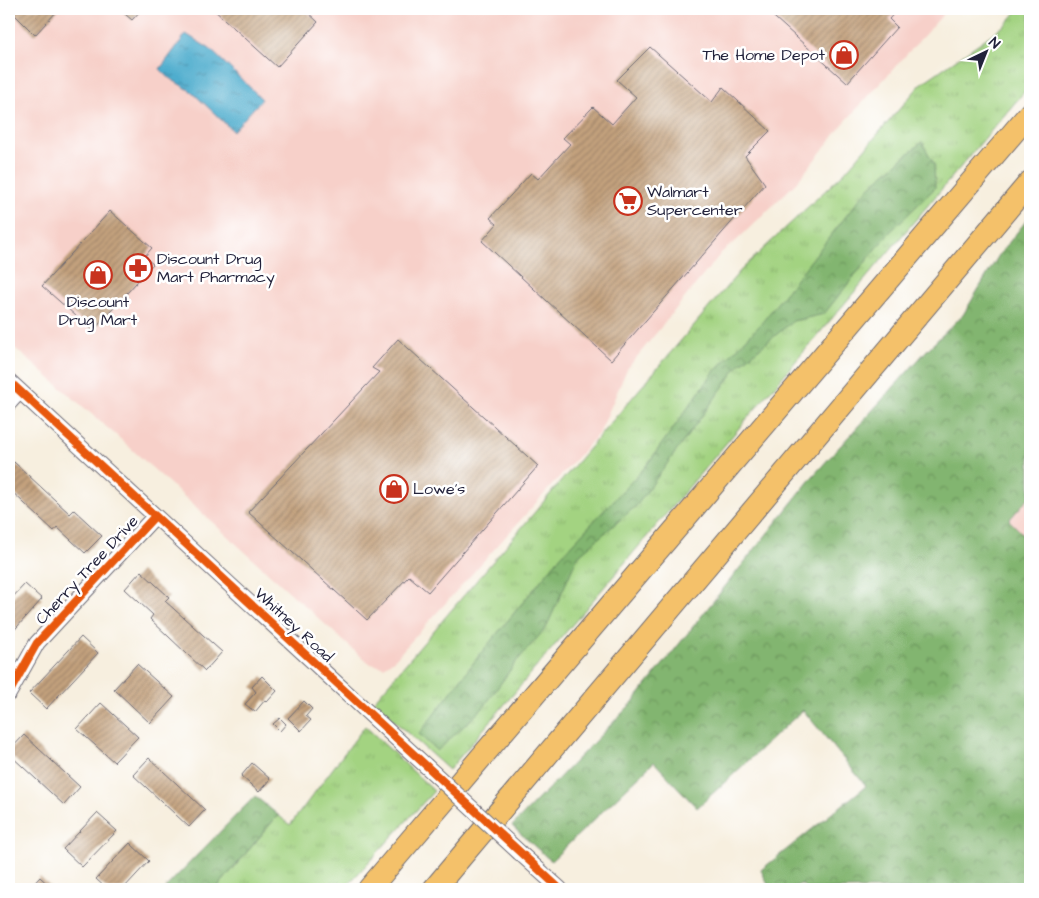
<svg xmlns="http://www.w3.org/2000/svg" width="1039" height="898" font-family="'Architects Daughter',sans-serif">
<style>
.built{fill:#f7d0c9}
.grass{fill:url(#grass-tufts);stroke:#627a5e}
.forest{fill:url(#forest-crowns);stroke:#526c55}
.water{fill:url(#water-ripples);stroke:#396884}
.building{fill:url(#building-hatch)}
.lines{fill:none;stroke-linecap:round;stroke-linejoin:round}
.minor-casing{stroke:#6d6a74;stroke-width:17}
.highway-casing{stroke:#6d6a74;stroke-width:24}
.minor{stroke:#fff;stroke-width:15}
.highway{stroke:#f4c16a;stroke-width:22}
.minor-bridge-casing{stroke:#6d6a74;stroke-width:17;stroke-linecap:butt}
.minor-bridge{stroke:#fff;stroke-width:15}
.cycleway-casing{stroke:#fff;stroke-width:11}
.cycleway{stroke:#e8590c;stroke-width:8}
.labels{text-anchor:middle;dominant-baseline:central;stroke-width:5;stroke-linejoin:round;paint-order:stroke}
.poi-label{font-size:16px;fill:#22223b;stroke:#fff;text-anchor:start}
.street-label{font-size:16px;fill:#22223b;stroke:#fff}
</style>
<defs>
<pattern id="grass-tufts" width="24" height="20" patternUnits="userSpaceOnUse" patternTransform="scale(1.25)"><rect width="24" height="20" fill="#a3d381"/><path d="M3 7l-1-3M5 7V3M7 7l1-3M15 17l-1-3M17 17v-4M19 17l1-3" fill="none" stroke="#8cb570"/></pattern>
<pattern id="forest-crowns" width="20" height="18" patternUnits="userSpaceOnUse" patternTransform="scale(1.25)"><rect width="20" height="18" fill="#82b56f"/><path d="M2 6a3 3 0 1 1 6 0M12 15a3 3 0 1 1 6 0" fill="none" stroke="#6a935c"/></pattern>
<pattern id="water-ripples" width="26" height="14" patternUnits="userSpaceOnUse" patternTransform="scale(1.25)"><rect width="26" height="14" fill="#50adce"/><path d="M2 4q2-2 4 0t4 0M15 11q2-2 4 0t4 0" fill="none" stroke="#428ca8"/></pattern>
<pattern id="building-hatch" width="6" height="6" patternUnits="userSpaceOnUse" patternTransform="scale(1.25)"><rect width="6" height="6" fill="#c3a17d"/><path d="M-1 1l2-2M0 6l6-6M5 7l2-2" fill="none" stroke="#9e8368"/></pattern>
</defs>
<rect width="100%" height="100%" fill="#fff"/>
<filter id="ink" filterUnits="userSpaceOnUse"><feTurbulence type="fractalNoise" baseFrequency=".02" numOctaves="2"/><feDisplacementMap in="SourceGraphic" scale="10" xChannelSelector="R" yChannelSelector="G"/><feConvolveMatrix kernelMatrix="1 2 1 2 8 2 1 2 1" color-interpolation-filters="sRGB"/></filter>
<filter id="wash" filterUnits="userSpaceOnUse"><feTurbulence type="fractalNoise" baseFrequency=".0096" numOctaves="4" result="noise"/><feDisplacementMap in="SourceGraphic" scale="20" xChannelSelector="R" yChannelSelector="G"/><feGaussianBlur stdDeviation="1.12" result="paint"/><feColorMatrix in="noise" values="0 0 0 0 0 0 0 0 0 0 0 0 0 0 0 0 0 1.4 0 .05"/><feComposite in="paint" operator="in"/></filter>
<g filter="url(#wash)">
<rect width="100%" height="100%" fill="#f7efdf"/>
<path class="built" d="M9,9H948L844,123L797,182L736,241L722,252L627,369L600,432L395,659L384,667L371,664L358,654L117,436L9,343Z
M1030,496V541L1009,520Z"/>
<path class="grass" d="M1019,9H1030V85L449,770L373,702L741,270L845,172L921,84L1005,25Z
M365,726L434,791L344,889H216L278,815L290,825Z"/>
<path class="forest" d="M922,142L934,164L935,188L889,233L824,314L793,321L739,365L637,505L578,556L546,628L516,662L483,708L437,751L419,734L481,653L561,556L646,466L713,373L760,325L869,187Z
M1030,216V496L1009,520L1030,541V889H807L801,884L789,889H770L761,870L866,786L803,710L697,808L654,762L551,861L512,826L633,702L813,476L928,349L963,315L999,255Z
M255,796L278,815L216,889H164Z"/>
<path class="water" d="M186,34L210,49L262,99L233,131L191,91L169,78L160,69Z"/>
<g id="blocks">
<path class="building" d="M9,9H59L35,35Z
M119,9H142L132,20Z
M213,9H304L318,22L277,67Z
M765,9H898L889,19L897,27L847,83Z
M650,47L712,102L723,87L770,131L745,156L765,184L611,360L482,241L497,224L490,218L531,173L538,179L570,144L563,138L593,107L612,124L636,97L617,80Z
M110,211L152,248L144,257L153,264L93,331L42,286Z
M398,339L538,466L428,592L409,576L367,620L248,512L379,372L372,368Z
M14,462L70,514L74,510L102,536L85,553L57,527L54,531L9,489V468Z
M141,571L169,597L165,601L222,652L205,671L150,619L153,615L125,589Z
M25,584L42,599L9,636V601Z
M81,637L98,653L46,709L29,693Z
M137,664L174,697L150,723L114,689Z
M262,676L277,691L267,702L265,700L255,712L245,704L256,692L252,687Z
M304,701L312,709L306,716L311,720L301,731L288,718Z
M101,703L138,737L114,762L77,729Z
M280,718L286,724L280,731L273,724Z
M24,735L80,787L64,805L9,754V751Z
M149,758L205,810L189,827L133,775Z
M252,763L270,779L259,792L241,776Z
M97,813L117,831L82,867L63,849Z
M130,843L149,861L123,889H107L96,879Z
M40,877L53,889H29Z"/>
</g>
</g>
<g filter="url(#ink)">
<use href="#blocks" fill-opacity="0" stroke="#6d6a74" stroke-width="1"/>
<g class="lines">
<defs>
<path id="minor" d="M9,381L425,765
M9,403L20,391
M9,693L37,643L155,516
M520,853L560,889"/>
<path id="highway" d="M369,889L1030,113
M434,889L1030,182"/>
</defs>
<use href="#minor" class="minor-casing"/>
<use href="#highway" class="highway-casing"/>
<use href="#minor" class="minor"/>
<use href="#highway" class="highway"/>
<defs>
<path id="minor-bridge" d="M425,765L520,853"/>
</defs>
<use href="#minor-bridge" class="minor-bridge-casing"/>
<use href="#minor-bridge" class="minor-bridge"/>
<defs>
<path id="cycleway" d="M9,381L560,889
M9,693L37,643L155,516"/>
</defs>
<use href="#cycleway" class="cycleway-casing"/>
<use href="#cycleway" class="cycleway"/>
</g>
</g>
<defs>
<symbol id="shop-ring" viewBox="-11 -11 22 22"><circle r="9.5" fill="#fff" stroke="#c8321e" stroke-width="1.5"/><path d="M-5-2.5h2.3a2.7 3.5 0 0 1 5.4 0H5L5.5 6h-11ZM-1.5-2.5h3a1.5 2.3 0 0 0-3 0Z" fill="#c8321e"/></symbol>
<symbol id="supermarket-ring" viewBox="-11 -11 22 22"><circle r="9.5" fill="#fff" stroke="#c8321e" stroke-width="1.5"/><path d="M-6-5.5h2.5l.6 2H6L4.5 2H-2.5L-4.4-4H-6ZM-1.5 3.2a1.3 1.3 0 1 0 .1 0ZM3 3.2a1.3 1.3 0 1 0 .1 0Z" fill="#c8321e"/></symbol>
<symbol id="pharmacy-ring" viewBox="-11 -11 22 22"><circle r="9.5" fill="#fff" stroke="#c8321e" stroke-width="1.5"/><path d="M-2-6h4v4h4v4h-4v4h-4v-4h-4v-4h4Z" fill="#c8321e"/></symbol>
</defs>
<g fill-rule="evenodd">
<use href="#shop-ring" x="828" y="39" width="32" height="32"/>
<use href="#supermarket-ring" x="612" y="185" width="32" height="32"/>
<use href="#pharmacy-ring" x="122" y="252" width="32" height="32"/>
<use href="#shop-ring" x="82" y="259" width="32" height="32"/>
<use href="#shop-ring" x="378" y="473" width="32" height="32"/>
</g>
<g class="labels">
<g class="poi-label">
<text x="825" y="55" text-anchor="end">The Home Depot</text>
<text x="647" y="192">Walmart<tspan x="647" dy="18">Supercenter</tspan></text>
<text x="157" y="259">Discount Drug<tspan x="157" dy="18">Mart Pharmacy</tspan></text>
<text x="98" y="302" text-anchor="middle">Discount<tspan x="98" dy="18">Drug Mart</tspan></text>
<text x="413" y="489">Lowe's</text>
</g>
<g class="street-label">
<text transform="translate(87 570) rotate(-47)">Cherry Tree Drive</text>
<text transform="translate(294 625) rotate(43)">Whitney Road</text>
</g>
</g>
<rect width="1039" height="898" fill="none" stroke="#fff" stroke-width="30"/>
<g transform="translate(986 52) rotate(43)" stroke="#ffffff" stroke-width="4" paint-order="stroke">
<path d="M0-4L9 19L0 12L-9 19Z" fill="#22223b"/>
<text y="-8" font-size="14" font-weight="bold" text-anchor="middle" fill="#22223b">N</text>
</g>
</svg>
